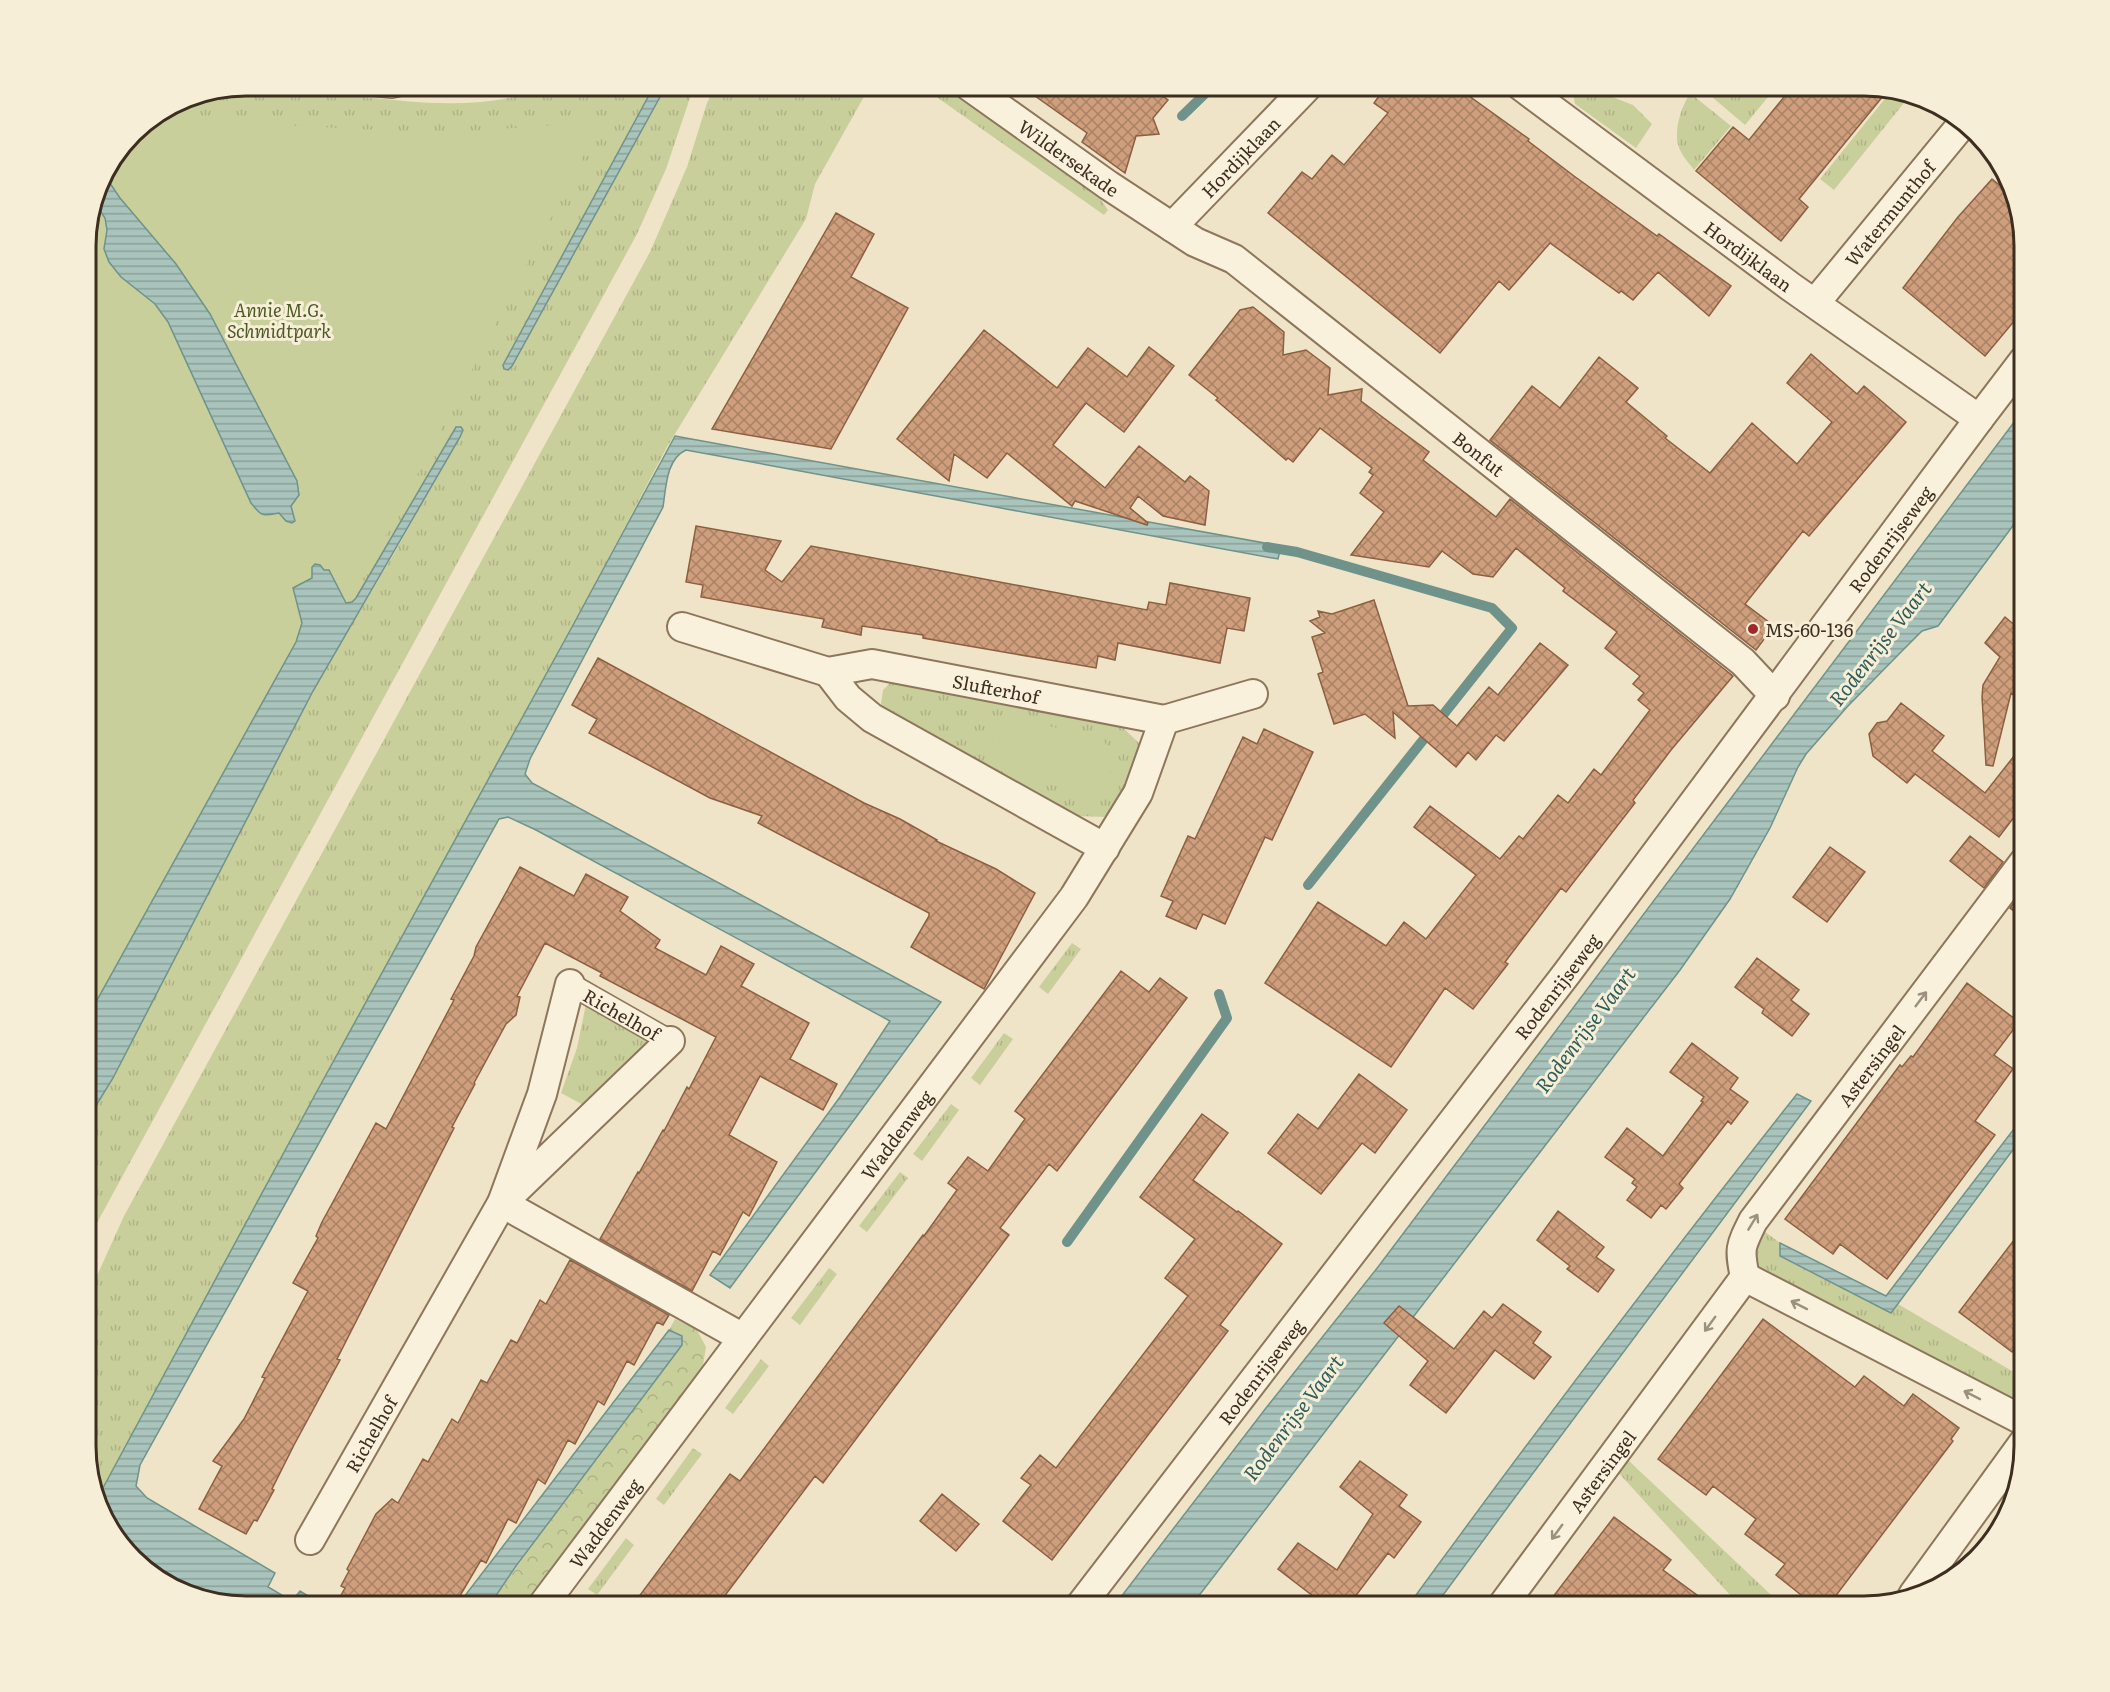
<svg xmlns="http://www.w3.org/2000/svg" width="2110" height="1692" font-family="Literata,serif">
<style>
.grass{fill:url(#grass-tufts)}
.forest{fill:url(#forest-crowns)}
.park{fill:#c9cf9b}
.water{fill:url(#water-rules);stroke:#6f938a;stroke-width:1.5}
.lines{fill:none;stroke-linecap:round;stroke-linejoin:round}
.stream{stroke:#6f938a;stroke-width:10}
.building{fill:url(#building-cross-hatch);stroke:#8d5f41;stroke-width:1.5}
.service-casing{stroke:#8d765c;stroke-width:18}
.pedestrian-casing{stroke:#8d765c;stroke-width:24}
.minor-casing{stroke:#8d765c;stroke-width:32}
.service{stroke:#faf1dc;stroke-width:15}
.pedestrian{stroke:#faf1dc;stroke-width:21}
.minor{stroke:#faf1dc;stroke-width:28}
.oneway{stroke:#9c907e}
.poi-dot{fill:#9e2a2b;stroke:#f7eed8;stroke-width:2}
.labels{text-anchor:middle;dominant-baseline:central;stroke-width:6;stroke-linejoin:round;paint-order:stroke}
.street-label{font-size:18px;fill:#3d2e20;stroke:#f7eed8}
.park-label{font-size:18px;font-style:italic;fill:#4d5a26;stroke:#f7eed8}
.poi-label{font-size:18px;fill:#3d2e20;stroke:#f7eed8;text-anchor:start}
.water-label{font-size:20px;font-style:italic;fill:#2f5d5a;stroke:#f7eed8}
.rim{fill:none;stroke:#3d2e20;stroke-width:3}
</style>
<defs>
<pattern id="grass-tufts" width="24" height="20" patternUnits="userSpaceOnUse" patternTransform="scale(1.5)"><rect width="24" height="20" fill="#c9cf9b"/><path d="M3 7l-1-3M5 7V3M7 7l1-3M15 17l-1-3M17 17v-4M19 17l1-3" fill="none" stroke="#aeb285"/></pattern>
<pattern id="forest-crowns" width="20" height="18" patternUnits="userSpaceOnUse" patternTransform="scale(1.5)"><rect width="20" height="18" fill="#c9cf9b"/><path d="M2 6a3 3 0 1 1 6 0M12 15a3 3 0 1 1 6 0" fill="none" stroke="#aeb285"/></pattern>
<pattern id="water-rules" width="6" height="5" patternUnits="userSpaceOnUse" patternTransform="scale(1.5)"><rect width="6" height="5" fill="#a9c4bc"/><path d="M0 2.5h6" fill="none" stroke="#8ba098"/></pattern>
<pattern id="building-cross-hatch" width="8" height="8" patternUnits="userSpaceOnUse" patternTransform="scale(1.5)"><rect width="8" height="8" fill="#cf9f7d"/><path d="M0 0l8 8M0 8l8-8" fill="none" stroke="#a98266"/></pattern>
</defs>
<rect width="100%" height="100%" fill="#f0e4c8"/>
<path class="grass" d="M549,86H654L503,364L504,369L508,370L512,366L666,86H694L666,169L637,234L86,1243V1122L113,1078L313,691L396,550L463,430L361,591L352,602L346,603L140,126C153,117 172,102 187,97C215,89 244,88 273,89C365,91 461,122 549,86Z
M715,86H870L815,184L806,219L667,447L572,627L316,1093L97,1499L86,1456V1300L124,1216L650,252L687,167L707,103Z
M921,86H949L1093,189L1108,210L1104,215Z
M1699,86H1777L1745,125Z
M1892,90L1912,93L1834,190L1820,179Z
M1600,92L1633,105L1652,124L1636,148L1575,104L1573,93Z
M1690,93L1731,126L1694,170C1690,164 1683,157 1680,150C1672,133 1681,108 1690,93Z
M890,683L908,685L1118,723L1140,744L1119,800L1104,817L1077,816L895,720L881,704L883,690Z
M1072,943L1081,949L1048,994L1039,987Z
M586,1004L651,1040L587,1107L561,1093L577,1048Z
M1004,1033L1013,1039L980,1085L971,1078Z
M951,1104L959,1110L922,1161L913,1154Z
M900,1172L908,1178L867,1232L859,1226Z
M1764,1231L1780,1243V1257L1891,1313L1898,1304L2024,1378V1393L2017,1404L1759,1274C1749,1255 1752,1248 1764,1231Z
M829,1268L837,1274L800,1325L791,1318Z
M761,1359L769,1366L733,1414L725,1408Z
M693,1448L702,1454L664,1505L656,1499Z
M1628,1460L1783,1606H1740L1616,1470Z
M626,1538L634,1545L597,1595L588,1589Z"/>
<path class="forest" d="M675,1319L697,1330L706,1347L702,1371L525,1606H489L681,1336L669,1330Z"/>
<path class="park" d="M181,120L440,133L601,122L86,1110V235L102,175L140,126L146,122Z
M1010,720L1096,734L1112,750L1109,786L1093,795L1011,775L991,752L994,731Z"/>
<path class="water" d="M654,86H666L512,366L508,370L504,369L503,365Z
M103,173L120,198L176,264L210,314L297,481L299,495L291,506L295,521L292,523L286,521L279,513C262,516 262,517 251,503L168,322L155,304L121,277L109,262L104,249L107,230L105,218L95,203Z
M2024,409V511L1938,626L1922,631L1902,651L1847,707L1806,754L1798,767L1770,828L1730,899L1680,970L1191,1606H1114L1266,1408L1378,1267Z
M456,427H461L463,430L460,437L313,691L113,1078L86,1122V1020L296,642L302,623L293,588L312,578V567L315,564L320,565L324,570H329L346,603L352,602L356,598Z
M675,436L1281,546L1278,559L686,450C666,459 666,488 663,507L530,759L525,774L532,783L941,1002L730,1288L710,1275L840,1097L890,1021L536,830L508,817L499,819L140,1465L136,1486L147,1498L275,1573L268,1587L292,1601L300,1591L325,1606H246L194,1598L140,1567L102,1517L97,1499L316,1093L572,627Z
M1797,1094L1811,1101L1513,1500L1435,1606H1408C1534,1433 1664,1262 1797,1094Z
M2020,1121H2024V1135L1891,1313L1780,1256V1243L1886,1296Z
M669,1330L682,1336V1345L516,1566L489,1606H457Z"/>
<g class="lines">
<path class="stream" d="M1182,116L1213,86
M1267,547L1297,552L1492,608L1512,628L1308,885
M1067,1242L1227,1018L1219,994"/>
</g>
<path class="building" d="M1021,86H1148L1168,100L1153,118L1159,134L1136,136L1125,173L1082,142L1087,133Z
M1386,86H1455L1529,139L1528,141L1574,176L1657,236L1659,234L1731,286L1709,316L1658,272L1633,300L1621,291L1619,293L1550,243L1509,290L1499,281L1440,353L1268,213L1302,172L1312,179L1332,155L1344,165L1388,113L1374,103Z
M1793,86H1864L1888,90L1799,199L1808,207L1781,241L1696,171L1733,127L1749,140Z
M1992,179L2013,196L2025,246V308L1985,356L1903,288L1958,217Z
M836,213L874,234L851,277L908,308L831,449L712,429Z
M1253,307L1284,332L1283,355L1306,350L1330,368L1328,395L1362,389L1361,401L1429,452L1423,460L1496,517L1510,499L1733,676L1671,750L1633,800L1635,803L1566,892L1561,888L1505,962L1508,964L1473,1009L1445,988L1391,1067L1265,983L1318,902L1386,946L1404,922L1426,939L1476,875L1414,827L1430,806L1500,859L1519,836L1523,839L1558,795L1568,803L1594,769L1601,775L1650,710L1638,700L1644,693L1633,684L1640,676L1605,648L1617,632L1563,591L1565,588L1516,548L1493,577L1473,574L1442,551L1429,567L1351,555L1384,512L1360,493L1373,475L1369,472L1372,468L1320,428L1293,462L1288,458L1286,460L1216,400L1218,398L1189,375L1240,310Z
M984,330L1057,388L1088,348L1127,377L1149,347L1174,366L1124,432L1086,403L1053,445L1105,488L1139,446L1185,482L1190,476L1209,491L1205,525L1163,516L1138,496L1130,508L1148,523L1147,525L1075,501L1072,506L1007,453L987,478L954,454L949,481L897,439Z
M1811,354L1857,394L1864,386L1906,422L1809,536L1803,531L1745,604L1774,626L1756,650L1490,440L1532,386L1560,408L1599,357L1638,388L1626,402L1667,436L1665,438L1710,473L1752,423L1797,464L1832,422L1787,383Z
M696,526L781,541L765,570L782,582L811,546L1147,610L1149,602L1166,605L1170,583L1250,598L1244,631L1227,628L1220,663L1118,643L1115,660L1098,656L1096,668L923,638V635L862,626L861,635L822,627L824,619L701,597L703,585L686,582Z
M1374,600L1408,706L1433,705L1457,726L1489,687L1498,695L1540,643L1568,665L1504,741L1496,735L1476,760L1468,752L1456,767L1393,712L1395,738L1365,714L1334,724L1318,674L1323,672L1312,637L1325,633L1310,621L1320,617L1318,611L1332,614Z
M2005,617L2018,628L2025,618V704L2011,693L1993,766L1986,765L1982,697L1983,685L2000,657L1985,643Z
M598,658L864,803L900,819L937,840L936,841L996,869L1035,893L984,989L911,947L929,916V913L758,823L762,816L710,798L589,733L597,719L572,705Z
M1901,703L1944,736L1932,751L1985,793L2025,742L2024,804L1999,837L1915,774L1907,783L1873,756L1869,734L1877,723L1887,721Z
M1264,729L1313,752L1272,840L1265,837L1225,924L1203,914L1196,929L1166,916L1173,901L1161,896L1188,836L1195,839L1243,737L1257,744Z
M1970,836L2003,862L1984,888L1950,861Z
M1830,847L1865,872L1827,922L1793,897Z
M520,867L574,896L586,874L628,897L620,911L660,940L655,948L706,975L721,946L754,964L741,986L809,1023L790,1059L837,1084L823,1110L760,1076L729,1135L777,1162L749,1216L743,1212L720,1255L713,1251L692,1291L600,1239L638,1172L639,1173L663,1130L664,1131L687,1087L689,1089L716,1037L600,976L602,973L545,943L517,996L520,997L516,1015L506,1024L474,1083L475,1084L452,1127L454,1128L337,1359L340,1360L294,1445L272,1489L274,1490L257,1521L254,1520L246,1534L199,1509L222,1466L213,1461L244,1419L265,1378L262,1377L308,1291L293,1283L318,1238L316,1236L322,1222L376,1123L386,1129L454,1000L451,999L474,956L476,947Z
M2024,889V919L2010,908Z
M1757,958L1799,990L1791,1000L1809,1014L1792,1036L1762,1013L1764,1009L1735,987Z
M1121,971L1149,992L1160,978L1187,998L1057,1171L1049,1164L1000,1228L1009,1235L823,1483L815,1476L717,1606H632L730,1474L740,1481L923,1235L924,1236L957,1190L948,1183L968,1157L988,1171L1025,1119L1015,1111Z
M1967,983L2019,1022L1994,1055L2013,1069L1975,1121L1995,1135L1887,1279L1840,1244L1833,1254L1785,1219L1900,1065L1902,1067L1911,1056L1913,1057Z
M1692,1043L1738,1078L1730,1089L1748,1102L1731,1124L1728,1121L1679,1184L1683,1188L1666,1209L1661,1205L1651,1218L1627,1200L1637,1187L1632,1183L1635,1179L1605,1157L1627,1128L1663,1156L1703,1102L1701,1101L1704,1097L1670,1072Z
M1359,1074L1407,1110L1375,1153L1362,1143L1321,1194L1268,1153L1298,1114L1318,1129Z
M1202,1114L1228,1133L1193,1180L1237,1212L1238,1211L1282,1244L1220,1325L1228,1331L1052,1560L1003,1521L1031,1485L1021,1478L1040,1455L1056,1468L1188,1296L1165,1278L1195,1239L1140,1197Z
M1558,1211L1604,1247L1596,1257L1614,1270L1598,1292L1567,1269L1570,1266L1537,1240Z
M2024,1227V1335L2012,1352L1959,1312Z
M570,1260L669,1315L663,1325L657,1322L634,1365L627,1361L604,1405L598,1401L575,1444L568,1440L545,1484L538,1479L516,1523L508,1519L486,1563L481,1560L454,1606H335L345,1588L341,1586L349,1571L347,1569L376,1514L392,1499L398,1503L423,1459L428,1462L452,1419L458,1423L481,1380L487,1383L511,1340L517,1343L540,1300L546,1304Z
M1503,1304L1541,1332L1533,1343L1551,1357L1534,1379L1495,1350L1446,1413L1410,1385L1428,1361L1384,1323L1399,1306L1454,1349L1484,1311L1492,1318Z
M1763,1319L1855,1387L1864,1376L1904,1406L1913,1394L1959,1428L1951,1439L1953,1441L1828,1606H1815L1776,1575L1785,1564L1745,1534L1756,1519L1713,1486L1706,1495L1658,1459Z
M1360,1461L1407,1495L1399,1506L1421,1522L1394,1558L1388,1553L1348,1606H1326L1278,1569L1298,1543L1337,1570L1373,1514L1340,1487Z
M942,1494L979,1524L956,1551L920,1521Z
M1614,1517L1671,1560L1663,1570L1712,1606H1546Z"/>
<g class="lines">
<defs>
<path id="service" d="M352,86L392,90L410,86"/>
<g id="pedestrian">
<path id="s1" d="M570,984L670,1041"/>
</g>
<g id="minor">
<path id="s2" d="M969,86L1108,185L1195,242L1234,259L1743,662L1775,696"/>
<path id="s3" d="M1521,86L1791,287L1979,419"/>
<path id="s4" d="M1172,227L1308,86"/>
<path id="s5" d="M1815,303L1964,122"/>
<path id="s6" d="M682,627L828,672L872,664L1164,720"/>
<path d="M828,672L848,698L872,718L1105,848"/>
<path d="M670,1041L502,1203L743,1338"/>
<path d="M1745,1277L2024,1421"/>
<path id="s7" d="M310,1540L502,1203L542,1094L570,984"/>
<path d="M1913,1595L2024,1442"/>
<path id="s8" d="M542,1606L1074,897L1138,793L1164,720L1253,694"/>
<path id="s9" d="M1080,1606L1567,973L1979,419L2024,360"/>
<path id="s10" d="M1502,1606L1745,1277C1739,1249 1740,1247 1753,1221L2024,862"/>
</g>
</defs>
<use href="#service" class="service-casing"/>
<use href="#pedestrian" class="pedestrian-casing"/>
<use href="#minor" class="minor-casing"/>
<use href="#service" class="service"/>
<use href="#pedestrian" class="pedestrian"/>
<use href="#minor" class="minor"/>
</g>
<defs><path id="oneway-shaft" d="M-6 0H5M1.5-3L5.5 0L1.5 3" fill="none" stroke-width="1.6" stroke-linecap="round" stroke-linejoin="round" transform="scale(1.5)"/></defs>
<g class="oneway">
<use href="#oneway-shaft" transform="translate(1921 999) rotate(-53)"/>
<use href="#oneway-shaft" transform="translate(1753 1222) rotate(-59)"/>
<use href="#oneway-shaft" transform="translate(1799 1305) rotate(-153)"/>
<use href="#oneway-shaft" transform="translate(1710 1324) rotate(126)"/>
<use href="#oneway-shaft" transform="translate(1972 1395) rotate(-153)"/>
<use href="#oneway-shaft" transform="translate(1557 1532) rotate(126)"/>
</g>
<circle class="poi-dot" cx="1753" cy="629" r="6"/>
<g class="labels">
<g class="street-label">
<text stroke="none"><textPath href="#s4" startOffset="98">Hordijklaan</textPath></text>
<text stroke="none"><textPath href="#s2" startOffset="123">Wildersekade</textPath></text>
<text stroke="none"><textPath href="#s5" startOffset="117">Watermunthof</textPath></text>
<text stroke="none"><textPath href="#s3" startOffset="284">Hordijklaan</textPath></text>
<text stroke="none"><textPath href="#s2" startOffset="630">Bonfut</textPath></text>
<text stroke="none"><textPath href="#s9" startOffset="1340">Rodenrijseweg</textPath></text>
<text stroke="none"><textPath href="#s6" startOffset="324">Slufterhof</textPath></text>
<text stroke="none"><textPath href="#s9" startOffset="782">Rodenrijseweg</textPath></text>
<text stroke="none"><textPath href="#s1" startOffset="60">Richelhof</textPath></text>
<text stroke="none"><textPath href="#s10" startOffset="663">Astersingel</textPath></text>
<text stroke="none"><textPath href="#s8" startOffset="590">Waddenweg</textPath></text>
<text stroke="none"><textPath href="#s9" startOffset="296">Rodenrijseweg</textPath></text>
<text stroke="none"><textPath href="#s7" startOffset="122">Richelhof</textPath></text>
<text stroke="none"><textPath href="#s10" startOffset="168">Astersingel</textPath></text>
<text stroke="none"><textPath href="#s8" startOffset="104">Waddenweg</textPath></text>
</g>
<g class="park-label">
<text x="279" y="309">Annie M.G.<tspan x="279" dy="21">Schmidtpark</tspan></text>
</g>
<g class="poi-label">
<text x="1765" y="629">MS-60-136</text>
</g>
<g class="water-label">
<text transform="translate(1879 643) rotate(-52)">Rodenrijse Vaart</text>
<text transform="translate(1584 1029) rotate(-53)">Rodenrijse Vaart</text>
<text transform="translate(1292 1417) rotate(-53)">Rodenrijse Vaart</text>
</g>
</g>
<path d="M0 0H2110V1692H0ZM246 96H1864A150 150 0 0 1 2014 246V1446A150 150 0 0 1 1864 1596H246A150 150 0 0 1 96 1446V246A150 150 0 0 1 246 96Z" fill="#f7eed8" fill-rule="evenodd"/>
<path class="rim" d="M246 96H1864A150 150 0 0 1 2014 246V1446A150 150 0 0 1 1864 1596H246A150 150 0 0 1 96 1446V246A150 150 0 0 1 246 96Z"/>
</svg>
